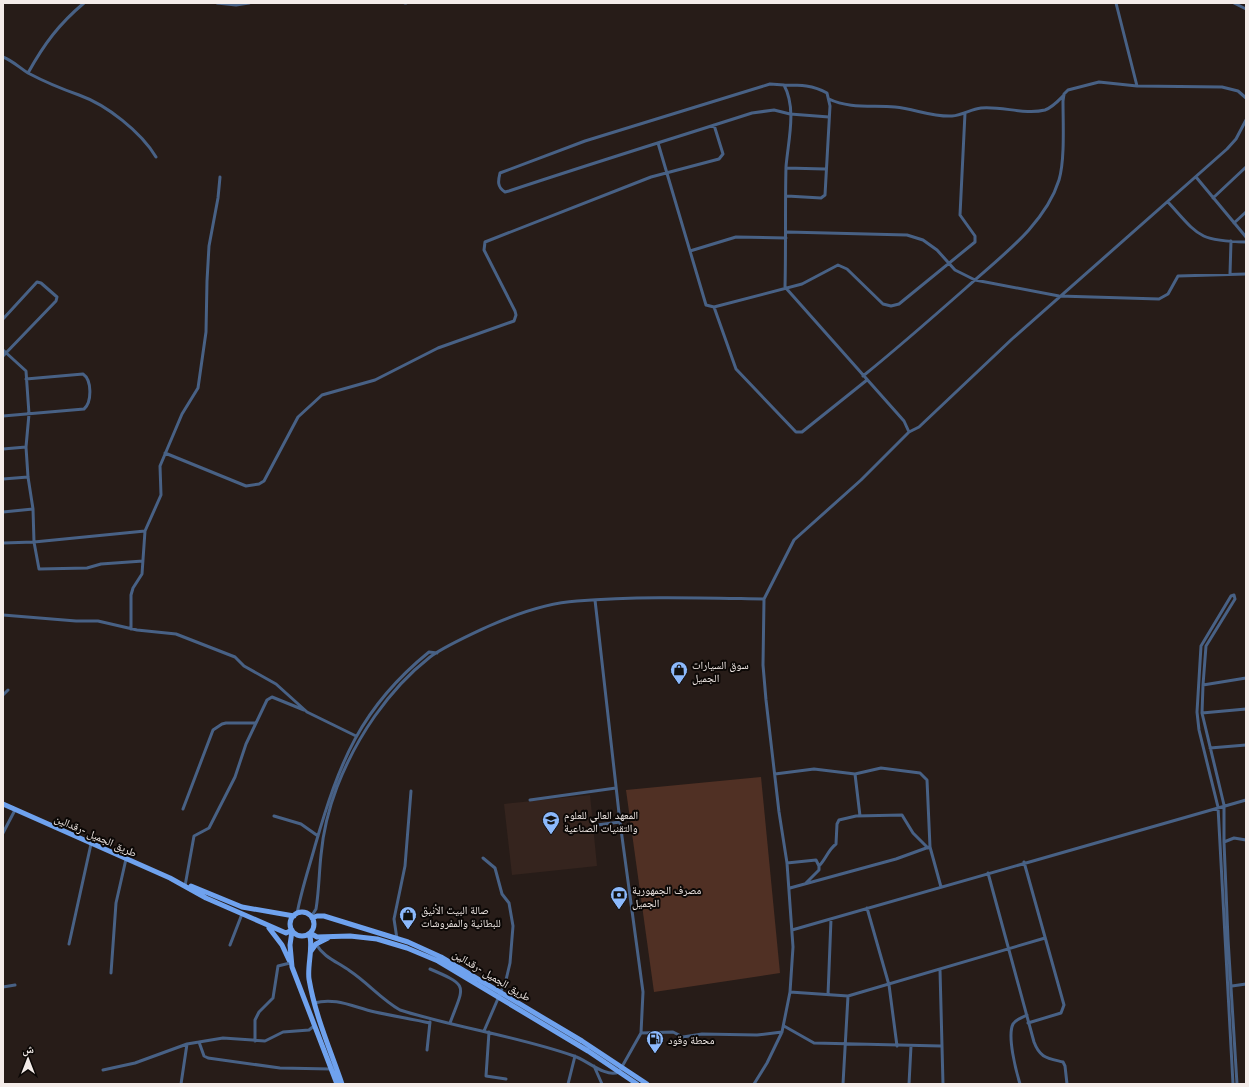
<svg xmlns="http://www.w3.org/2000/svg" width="1249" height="1087" font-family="'Noto Sans','Noto Naskh Arabic',sans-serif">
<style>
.built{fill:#35241e}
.green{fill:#503024}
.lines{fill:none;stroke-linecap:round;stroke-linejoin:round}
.street{stroke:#486185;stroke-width:3}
.primary{stroke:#6fa2ee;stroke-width:5}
.labels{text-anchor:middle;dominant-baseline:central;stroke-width:4;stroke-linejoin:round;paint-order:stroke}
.poi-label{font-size:11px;fill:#f4ece9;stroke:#0c0806;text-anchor:start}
.street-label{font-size:11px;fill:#f4ece9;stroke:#0c0806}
</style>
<rect width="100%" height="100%" fill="#271c18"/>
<path class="built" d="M590,795L597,866L512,875L504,804Z"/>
<path class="green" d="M761,777L780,973L654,992L626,790Z"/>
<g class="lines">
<path class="street" d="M217,3L236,5L249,3
M405,3H406
M1116,3L1137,86
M1234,3L1246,9
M3,57C13,61 20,68 28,73C45,82 62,89 79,95C107,105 141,132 156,157
M28,73C44,44 59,24 84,3
M784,85C800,85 813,85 827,93L830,106L825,195L821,198L787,196
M829,99C849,109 873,105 895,107C915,109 932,117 952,116C963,115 971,109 981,108C1002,106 1025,115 1045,110C1053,107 1058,101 1064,95
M829,117L790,114L774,110L752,113C671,139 590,164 509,191L505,192C497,187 498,181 500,173L585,141L770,84L784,85C797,109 788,141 786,167C785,207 786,247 785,287L904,421L909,432
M658,143L706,305L714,307L802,284L838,265L847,269L883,304L891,306L899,304L975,242V236L960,215L965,113
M786,168L825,169
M1196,177L1246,237
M1213,198L1246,167
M1168,202C1199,236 1198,241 1246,242
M1234,223L1246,212
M787,232L907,235L923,240L937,250L955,270L975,280L1059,296L1159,299L1168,294L1178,276L1246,274
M690,251L736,237L786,238
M1230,274L1231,241
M714,307L736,369L796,432H802L867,380
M3,319L37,282L41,283L57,297L56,301L3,356
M3,350L26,371L29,414L26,447L28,477L33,509L34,542L39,569L87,568L101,564L143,561
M863,376C899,347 933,317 967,287C1000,257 1045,225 1059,180C1065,160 1063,123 1063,101L1064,94L1068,90L1099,82L1137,86L1222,87L1238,91L1246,98
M3,416L84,409C92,402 92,380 83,374L26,379
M3,449L26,447
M165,453L246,486L259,484L264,481L298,417L322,395L375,380L438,348L514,321L516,315L515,311L484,250L485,242L651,177L719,159L723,154L714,125
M3,479L28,477
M3,512L33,509
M3,543L34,542L145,531
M3,615L76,621H98L137,630L176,634L235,657L244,666L276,684L307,712L356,736
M131,629V595L133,588L142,574L145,531L161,495L160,466L182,414L198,388L206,332L207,281L209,246L218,198L220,177
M1203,685L1206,646L1235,599L1234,595L1231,596L1201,646L1197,712L1199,730L1218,807L1233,1084
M3,695L8,690
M1202,713L1246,709
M1210,748L1246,745
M775,774L814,769L855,774L881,768L920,773L927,780L930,847L941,887
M855,774L860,816
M530,800L616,788
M183,809L213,730L222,724L226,723H255
M274,816L301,824L318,836
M597,825L620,822
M3,833L15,810
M1224,842L1234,838L1246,840
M483,858L495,868L502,894L509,903L513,926L510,963L506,980L484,1031
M1024,862L1064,1005L1061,1013L1028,1023
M787,863L816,860L819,866V870L806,883
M819,866C826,859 828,850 836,844L837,824L839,820L856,816L902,815L913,833L928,848
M988,873L1034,1042C1040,1058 1047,1058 1063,1062L1065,1066L1067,1084
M185,886L194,836L209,828L235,777L246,744L267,700L272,697L304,710
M790,888L896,859L929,847
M867,908L889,985L897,1046
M297,914C301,891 309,868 315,846C339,763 360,708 429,652L437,653
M311,917L316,909C319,891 319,873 321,855C323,833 329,808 337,787C356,738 388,690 430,657C445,646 472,634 489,626C516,614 547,603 577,601C639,596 702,598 764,599
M792,930L1246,800
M397,939L394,919L405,866L411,791
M69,944L91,844
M316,944C324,958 338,962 350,971C368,983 381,999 400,1010C457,1028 517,1036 574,1056C587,1060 605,1078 619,1072L641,1033L643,992L620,822L595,600
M230,945L242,914
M430,969C470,986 464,985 450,1023
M940,970L943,1084
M111,973L116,903L126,859
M1232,986L1246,984
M3,987L15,985
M790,992L848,996L1045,938
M828,995L831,919
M314,1003C336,997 353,1007 375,1012C393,1016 412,1019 430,1023
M784,1026L814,1043L941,1046
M489,1032L486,1076L506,1079
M641,1033L673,1032L683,1037L702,1034L757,1035L782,1032
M255,1041V1020L259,1012L273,998L278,966L290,963
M199,1042L204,1056L208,1058L280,1068L331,1069
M427,1050L430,1022
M594,1066L602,1084
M103,1070L135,1063L187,1044L223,1038L265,1041L283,1032L309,1030L314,1026
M181,1084L187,1044
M568,1084L575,1056
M754,1084L767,1063L782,1032L790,992L793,947L787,863L779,812L766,700L763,665L764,599L794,540L861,480L909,432L919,427L1012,339L1227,149L1236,139L1246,120
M843,1084L848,996
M909,1084L911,1046
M1020,1084C1016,1071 1007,1036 1013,1024C1016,1019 1022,1018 1027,1015
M1237,1084L1228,939L1224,842V805L1202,713L1203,685L1246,678"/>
<path class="primary" d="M3,804L170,878L206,898L286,933L292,930
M191,886L242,907L294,916
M290 924a12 12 0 1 1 24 0a12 12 0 1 1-24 0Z
M312,918L317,916H324L408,942L441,957L582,1041L647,1084
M269,928L282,945L289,960
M292,931L290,945L292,967L337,1084
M310,933L317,937L350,936L377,939L407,948L438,961L588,1051L637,1084
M309,934C314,944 307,966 309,979C315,1015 330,1049 342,1084
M311,951L316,944L328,938"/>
</g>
<defs>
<symbol id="shop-pin" viewBox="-11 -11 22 30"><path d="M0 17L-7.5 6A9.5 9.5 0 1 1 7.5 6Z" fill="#8cb9fc" stroke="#0c0806"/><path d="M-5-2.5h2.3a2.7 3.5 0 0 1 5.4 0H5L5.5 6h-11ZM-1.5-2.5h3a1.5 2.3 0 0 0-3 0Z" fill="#111"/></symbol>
<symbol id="university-pin" viewBox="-11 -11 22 30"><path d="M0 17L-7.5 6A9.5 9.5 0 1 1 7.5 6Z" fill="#8cb9fc" stroke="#0c0806"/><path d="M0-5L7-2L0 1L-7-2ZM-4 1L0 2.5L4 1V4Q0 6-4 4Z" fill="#111"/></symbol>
<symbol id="bank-pin" viewBox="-11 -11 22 30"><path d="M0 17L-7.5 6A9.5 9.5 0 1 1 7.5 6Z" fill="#8cb9fc" stroke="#0c0806"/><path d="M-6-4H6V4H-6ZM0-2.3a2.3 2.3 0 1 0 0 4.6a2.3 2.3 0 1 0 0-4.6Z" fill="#111"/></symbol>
<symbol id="fuel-pin" viewBox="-11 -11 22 30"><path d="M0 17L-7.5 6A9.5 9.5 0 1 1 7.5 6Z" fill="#8cb9fc" stroke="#0c0806"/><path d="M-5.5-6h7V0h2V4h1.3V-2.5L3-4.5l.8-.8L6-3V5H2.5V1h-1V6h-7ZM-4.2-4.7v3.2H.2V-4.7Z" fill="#111"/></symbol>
</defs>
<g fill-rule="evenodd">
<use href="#shop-pin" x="669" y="660" width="20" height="27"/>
<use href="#university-pin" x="541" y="810" width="20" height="27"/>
<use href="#bank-pin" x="609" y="885" width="20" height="27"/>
<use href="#shop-pin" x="398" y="905" width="20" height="27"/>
<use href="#fuel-pin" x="645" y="1029" width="20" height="27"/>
</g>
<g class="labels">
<g class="poi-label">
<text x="692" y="664">سوق السيارات<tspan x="692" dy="13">الجميل</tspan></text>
<text x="564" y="814">المعهد العالي للعلوم<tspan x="564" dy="13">والتقنيات الصناعية</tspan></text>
<text x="632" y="889">مصرف الجمهورية<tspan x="632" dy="13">الجميل</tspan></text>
<text x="421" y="909">صالة البيت الأنيق<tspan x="421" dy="13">للبطانية والمفروشات</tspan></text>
<text x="668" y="1039">محطة وقود</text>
</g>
<g class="street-label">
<text transform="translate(96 835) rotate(24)">طريق الجميل -رقدالين</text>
<text transform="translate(492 975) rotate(31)">طريق الجميل -رقدالين</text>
</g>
</g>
<rect width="1249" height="1087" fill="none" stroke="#f4ece9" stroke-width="8"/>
<g transform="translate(28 1059)" stroke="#0c0806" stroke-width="3" paint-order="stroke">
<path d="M0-3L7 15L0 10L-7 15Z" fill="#f4ece9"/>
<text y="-6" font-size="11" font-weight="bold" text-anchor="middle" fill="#f4ece9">ش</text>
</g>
</svg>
